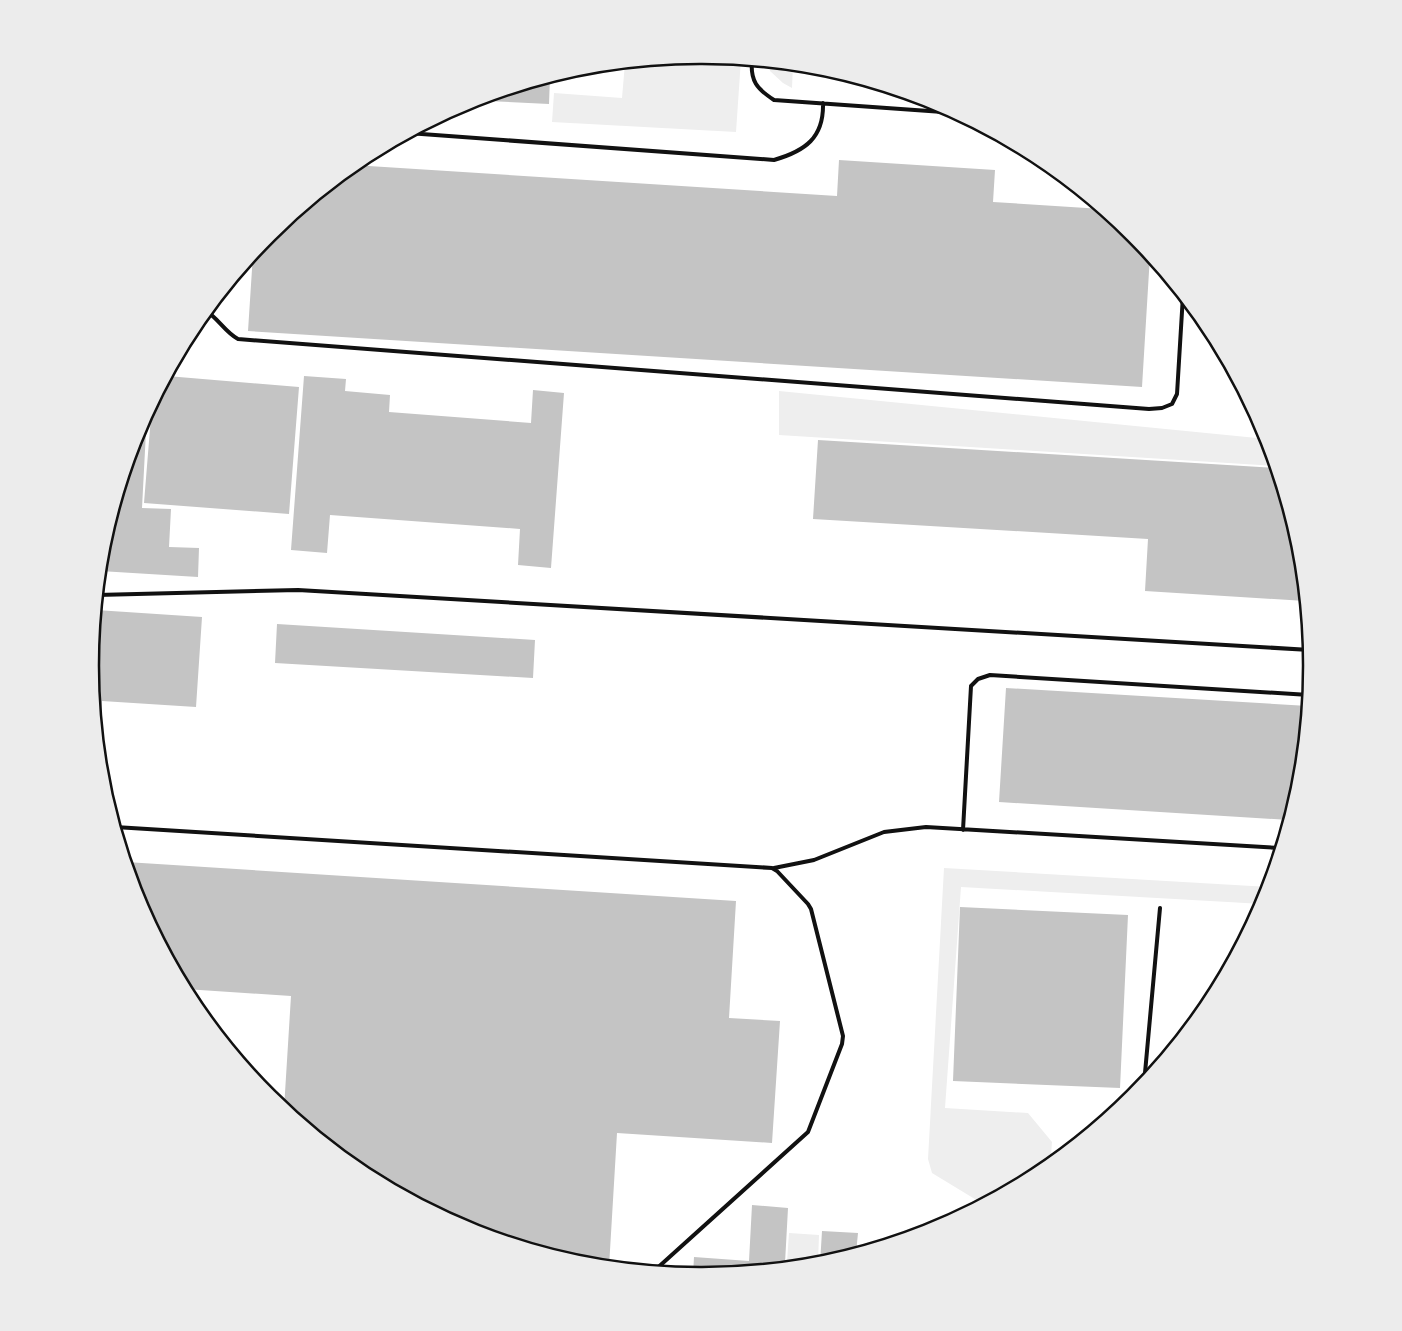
<svg xmlns="http://www.w3.org/2000/svg" width="1402" height="1331" font-family="Rubik,sans-serif">
<style>
.green{fill:#eee}
.building{fill:#c4c4c4}
.lines{fill:none;stroke-linecap:round;stroke-linejoin:round}
.service{stroke:#111;stroke-width:4}
.rim{fill:none;stroke:#111;stroke-width:2.5}
</style>
<rect width="100%" height="100%" fill="#fff"/>
<path class="green" d="M701,55L741,59L736,132L552,122L554,93L622,98L625,63Z
M770,62L793,64L792,88L783,83L770,71Z
M779,391L1267,439L1275,466L779,435Z
M944,868L1269,887L1263,904L961,887L945,1108L1028,1113L1052,1142L1051,1155L1035,1176L983,1204L932,1173L928,1159Z
M789,1233L819,1235L818,1263L787,1262Z"/>
<path class="building" d="M550,76L549,104L487,101V95Z
M839,160L995,170L993,202L1102,209L1133,234L1150,255L1142,387L248,331L253,254L270,234L353,165L837,196Z
M167,376L299,387L289,514L144,503L152,404Z
M304,376L346,379L345,391L390,395L389,412L531,423L533,390L564,393L551,568L518,565L520,529L330,515L327,553L291,550Z
M147,412L142,508L171,509L169,547L199,548L198,577L100,571L102,546L137,432Z
M818,440L1276,468L1300,547L1305,601L1145,591L1148,539L813,519Z
M96,610L202,617L196,707L102,701L98,745L91,665Z
M277,624L535,640L533,678L275,663Z
M1006,688L1308,706L1300,785L1289,820L999,802Z
M126,862L736,901L729,1018L780,1021L772,1143L617,1133L609,1267L582,1264L467,1229L362,1173L284,1109L291,996L185,989L137,899Z
M960,907L1128,915L1120,1088L953,1081Z
M752,1205L788,1208L785,1263L808,1265L701,1276L693,1275L694,1257L749,1261Z
M822,1231L858,1233L856,1253L820,1264Z"/>
<g class="lines">
<path class="service" d="M752,60C750,81 757,89 774,100L957,113
M408,133L774,160C805,151 824,138 823,103
M206,311C218,318 225,332 238,339L1149,409L1162,408L1172,404L1177,394L1183,295
M97,595L298,590L1310,650
M115,827L772,868L777,871L808,904L811,909L843,1036L842,1044L808,1132L654,1271
M963,830L971,686L978,679L990,675L1309,695
M774,868L814,860L884,832L926,827L1280,848
M1144,1084L1160,908"/>
</g>
<path d="M0 0H1402V1331H0ZM700 64H702A601 601 0 0 1 1303 665V666A601 601 0 0 1 702 1267H700A601 601 0 0 1 99 666V665A601 601 0 0 1 700 64Z" fill="#ececec" fill-rule="evenodd"/>
<path class="rim" d="M700 64H702A601 601 0 0 1 1303 665V666A601 601 0 0 1 702 1267H700A601 601 0 0 1 99 666V665A601 601 0 0 1 700 64Z"/>
</svg>
